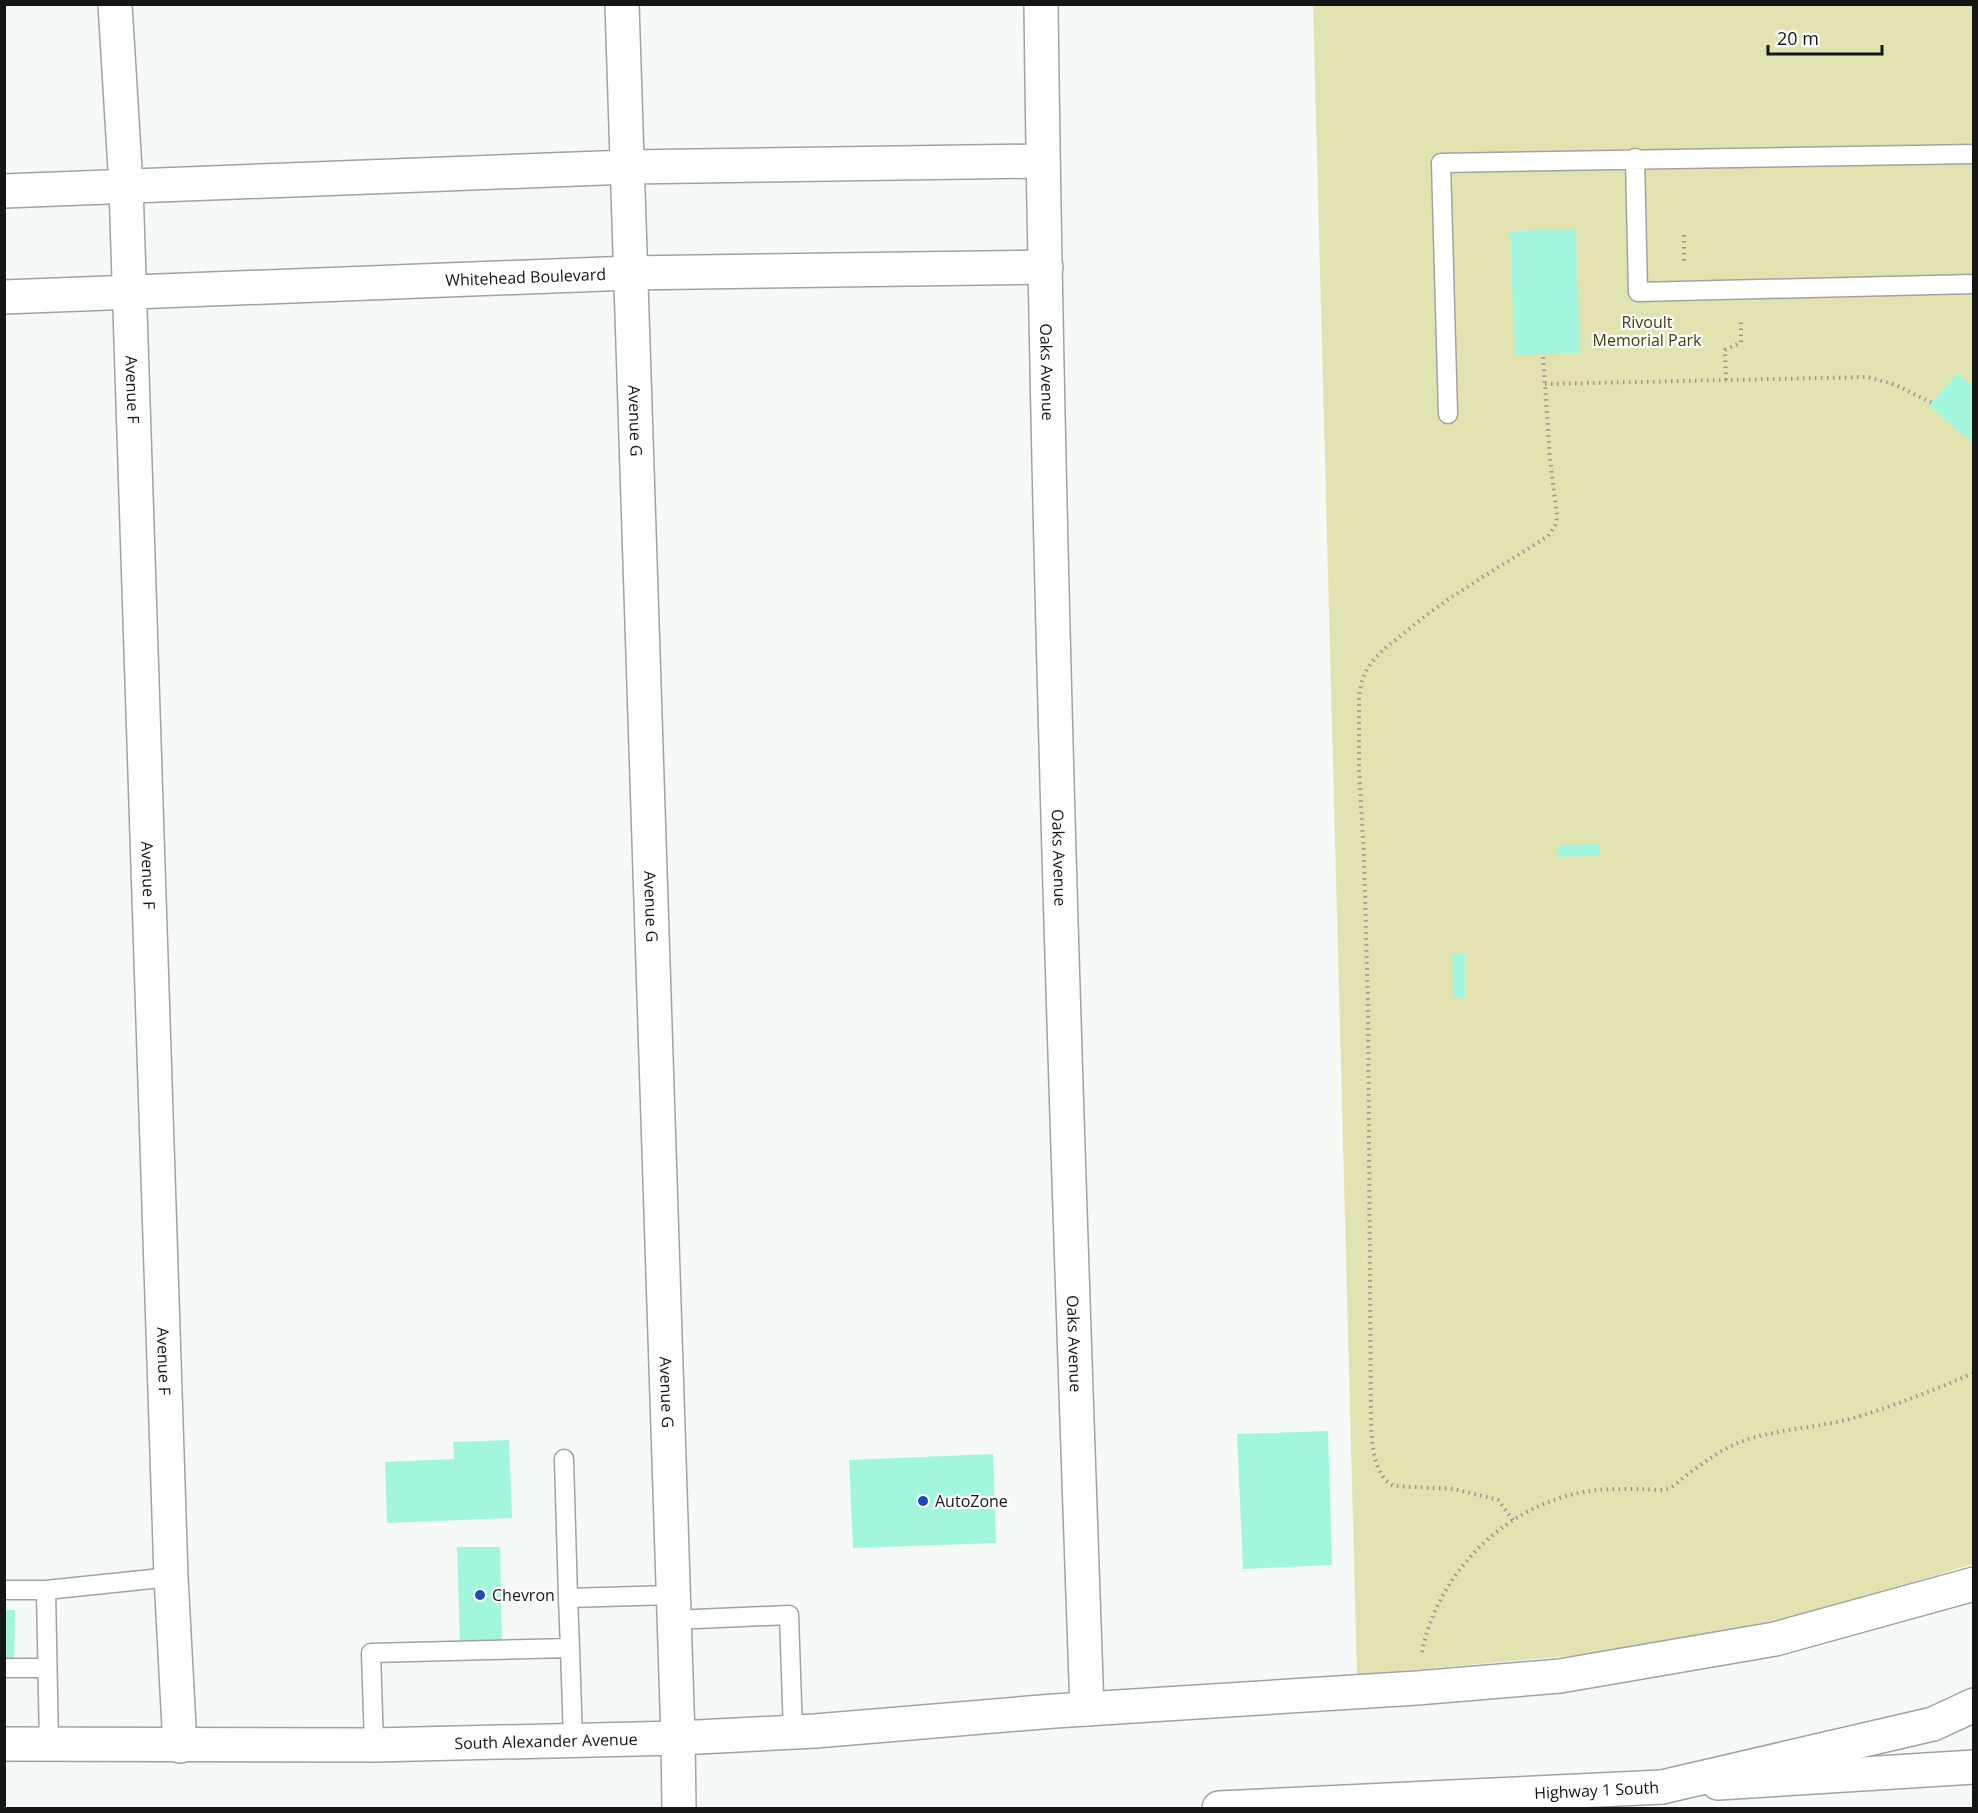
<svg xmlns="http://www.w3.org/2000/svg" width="1978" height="1813" font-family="'Open Sans',sans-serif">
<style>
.green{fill:#e3e3b2}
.building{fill:#a2f6dd}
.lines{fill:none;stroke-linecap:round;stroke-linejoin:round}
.service-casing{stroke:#a0a4a1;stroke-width:21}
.minor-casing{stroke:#a0a4a1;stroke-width:36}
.tertiary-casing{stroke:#a0a4a1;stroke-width:36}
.primary-casing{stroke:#a0a4a1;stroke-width:36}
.trunk-casing{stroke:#a0a4a1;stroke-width:36}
.motorway-casing{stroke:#a0a4a1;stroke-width:36}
.path{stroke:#949895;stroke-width:4;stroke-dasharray:1.5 4.5;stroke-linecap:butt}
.service{stroke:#fff;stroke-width:18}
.minor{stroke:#fff;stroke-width:33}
.tertiary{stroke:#fff;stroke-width:33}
.primary{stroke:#fff;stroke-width:33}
.trunk{stroke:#fff;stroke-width:33}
.motorway{stroke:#fff;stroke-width:33}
.poi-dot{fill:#184cb8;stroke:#fff;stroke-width:2}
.labels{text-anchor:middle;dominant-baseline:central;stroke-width:4.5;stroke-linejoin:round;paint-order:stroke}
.street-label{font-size:16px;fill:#141615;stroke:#fff}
.park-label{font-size:16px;fill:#413e07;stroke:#fff}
.poi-label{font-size:16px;fill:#141615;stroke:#fff;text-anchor:start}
</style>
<rect width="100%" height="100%" fill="#f5faf6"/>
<path class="green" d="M1313,5H1973V1564L1804,1615L1601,1653L1357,1675Z"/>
<path class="building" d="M1576,229L1580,353L1515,355L1510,231Z
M1957,373L1974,387V444L1929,406Z
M1599,844L1600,856L1557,857V845Z
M1452,954H1465V997H1453Z
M1328,1431L1332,1565L1243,1569L1237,1434Z
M509,1440L512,1518L387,1523L385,1462L454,1459L453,1442Z
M993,1454L996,1543L853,1548L849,1460Z
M457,1547H500L502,1642L460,1643Z
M4,1610H15L14,1658H4Z"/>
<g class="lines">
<defs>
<path id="service" d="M1635,158L1638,292L1974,284
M1448,414L1441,163L1974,154
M564,1459L568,1598
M4,1590H46L171,1577
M46,1590L49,1745
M673,1620L789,1615L793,1733
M570,1648L568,1598L672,1595
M4,1668H47
M374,1745L371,1653L570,1648L573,1740"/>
<g id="minor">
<path id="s1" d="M115,4L126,186L171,1577L180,1746"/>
<path id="s2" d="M622,4L678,1738"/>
<path id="s3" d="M1041,4C1048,573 1067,1141 1087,1709"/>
<path d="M4,191L628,167L1043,161"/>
<path id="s4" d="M4,297L630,273L1046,267"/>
<path id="s5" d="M4,1744L374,1745L678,1738L815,1731L1054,1711L1417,1688L1560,1676L1775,1639L1974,1584"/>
</g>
<path id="tertiary" d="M678,1738L679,1808"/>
<g id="primary">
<path id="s6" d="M1219,1808L1662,1787"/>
</g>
<path id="trunk" d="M1718,1783L1974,1767"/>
<path id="motorway" d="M1662,1787L1933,1724L1974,1705"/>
</defs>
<use href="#service" class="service-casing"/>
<use href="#minor" class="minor-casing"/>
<use href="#tertiary" class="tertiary-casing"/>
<use href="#primary" class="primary-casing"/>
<use href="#trunk" class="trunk-casing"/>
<use href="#motorway" class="motorway-casing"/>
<path class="path" d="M1684,235V264
M1726,380L1725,350L1741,342V318
M1545,384L1868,377L1896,385L1932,403
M1513,1520L1498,1500L1454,1489L1394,1486C1372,1475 1372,1441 1371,1419L1368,1004L1364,857L1359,770V698C1360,687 1362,677 1368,668C1377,653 1391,644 1404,633C1449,595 1499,568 1548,536L1556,524L1557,515L1550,460L1543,354
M1422,1652C1438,1572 1505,1506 1584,1492C1604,1488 1624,1489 1643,1489C1650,1489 1660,1491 1666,1489C1674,1488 1682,1478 1688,1474C1706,1461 1723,1448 1743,1441C1777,1429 1815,1428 1850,1419C1892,1407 1933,1390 1974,1373"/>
<use href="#service" class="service"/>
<use href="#minor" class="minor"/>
<use href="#tertiary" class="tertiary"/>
<use href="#primary" class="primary"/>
<use href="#trunk" class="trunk"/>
<use href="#motorway" class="motorway"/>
</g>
<g class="poi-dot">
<circle cx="923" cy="1501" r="6"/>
<circle cx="480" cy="1595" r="6"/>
</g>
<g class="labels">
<g class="street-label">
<text stroke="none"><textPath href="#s4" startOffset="522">Whitehead Boulevard</textPath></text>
<text stroke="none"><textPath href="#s3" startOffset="368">Oaks Avenue</textPath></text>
<text stroke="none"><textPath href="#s1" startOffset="386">Avenue F</textPath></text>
<text stroke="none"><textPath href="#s2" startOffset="417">Avenue G</textPath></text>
<text stroke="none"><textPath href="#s3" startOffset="854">Oaks Avenue</textPath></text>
<text stroke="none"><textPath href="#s1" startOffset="872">Avenue F</textPath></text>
<text stroke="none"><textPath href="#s2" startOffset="903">Avenue G</textPath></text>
<text stroke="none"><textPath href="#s3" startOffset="1340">Oaks Avenue</textPath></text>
<text stroke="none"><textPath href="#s1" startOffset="1358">Avenue F</textPath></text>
<text stroke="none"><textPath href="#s2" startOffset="1389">Avenue G</textPath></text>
<text stroke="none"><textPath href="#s5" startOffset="542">South Alexander Avenue</textPath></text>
<text stroke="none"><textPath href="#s6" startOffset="378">Highway 1 South</textPath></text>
</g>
<g class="park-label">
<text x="1647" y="322">Rivoult<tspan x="1647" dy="18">Memorial Park</tspan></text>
</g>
<g class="poi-label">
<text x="935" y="1501">AutoZone</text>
<text x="492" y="1595">Chevron</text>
</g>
</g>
<rect width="1978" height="1813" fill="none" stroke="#141615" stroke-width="12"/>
<path d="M1768 45v9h114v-9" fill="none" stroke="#141615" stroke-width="3"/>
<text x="1777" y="45" font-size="18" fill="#141615" stroke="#ffffff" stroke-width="4.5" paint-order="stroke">20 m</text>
</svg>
